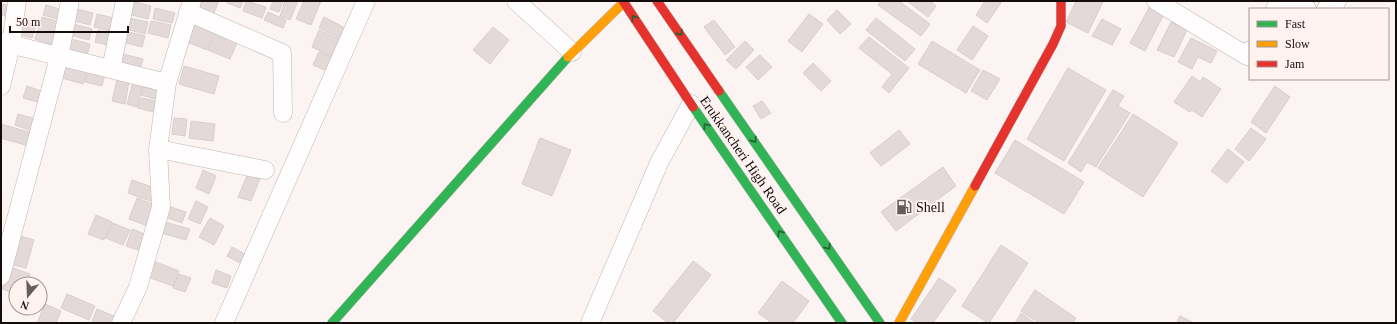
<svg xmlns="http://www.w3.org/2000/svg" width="1397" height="324" font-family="'Times New Roman',serif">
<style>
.building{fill:#e4d9d9;stroke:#d6cfce}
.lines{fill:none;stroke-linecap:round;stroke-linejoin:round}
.street-casing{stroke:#bdb6b4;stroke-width:19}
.fast-casing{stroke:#bdb6b4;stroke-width:10}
.slow-casing{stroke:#bdb6b4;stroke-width:10}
.jam-casing{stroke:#bdb6b4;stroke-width:10}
.street{stroke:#fffdfd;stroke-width:18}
.fast{stroke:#30b455;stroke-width:9}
.slow{stroke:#ff9f0a;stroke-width:9}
.jam{stroke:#e5322d;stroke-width:9}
.oneway{stroke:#226030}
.labels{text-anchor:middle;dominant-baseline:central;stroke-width:4;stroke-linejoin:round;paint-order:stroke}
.street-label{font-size:14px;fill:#140d0c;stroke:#fff2ef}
.poi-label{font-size:14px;fill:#140d0c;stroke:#fff2ef;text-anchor:start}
</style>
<rect width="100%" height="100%" fill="#fcf4f2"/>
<path class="building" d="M131,1L151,6L148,19L128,14Z
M197,1H214L218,3L213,15L194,6Z
M228,1H243L240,8L227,3Z
M246,1L266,7L262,18L243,11Z
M273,1H283L279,12L270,9Z
M285,1H298L290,20L280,16Z
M304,1H321L311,25L296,19Z
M881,1H899L930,24L921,36L878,5Z
M907,1H930L936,6L928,17Z
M985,1H997L1001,3L987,23L976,15Z
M1076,1H1100L1103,2L1088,33L1066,22Z
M1,4L7,5L5,16L1,15Z
M46,5L63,10L61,20L43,15Z
M1150,6L1164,14L1145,51L1130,43Z
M73,8L93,13L90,25L70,20Z
M155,8L175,13L172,23L153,19Z
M837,10L851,24L840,34L827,20Z
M268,12L286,20L283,28L264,20Z
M97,14L118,19L115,32L94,27Z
M809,14L823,24L802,52L788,41Z
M42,17L60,22L53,45L35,39Z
M324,17L347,29L342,39L319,28Z
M129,18L148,22L145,34L126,29Z
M876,18L915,49L905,61L866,30Z
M1102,19L1121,29L1112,45L1092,36Z
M714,20L735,47L725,55L704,27Z
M19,21L36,25L32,38L16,34Z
M151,21L171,25L168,38L148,33Z
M1171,22L1187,30L1174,57L1157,50Z
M73,24L92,29L89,40L70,35Z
M194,24L214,32L207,50L187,42Z
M973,26L988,36L972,60L957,50Z
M493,27L509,40L490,64L473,50Z
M98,30L114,34L111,46L95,42Z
M319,30L341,40L333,57L312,47Z
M125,31L145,36L142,47L122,42Z
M215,34L237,43L230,59L208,50Z
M869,37L909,68L889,93L882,87L892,74L859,48Z
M1191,38L1217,51L1211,63L1198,57L1192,69L1178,62Z
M71,39L90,44L87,56L68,51Z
M745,41L754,50L736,69L726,60Z
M932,41L980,70L966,93L918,64Z
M319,52L333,58L327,71L313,65Z
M123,54L143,59L139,72L120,67Z
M760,55L772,67L758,80L746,67Z
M67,63L87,69L83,84L62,78Z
M813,63L831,81L821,91L803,73Z
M184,66L219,76L214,94L179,84Z
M1068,68L1106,90L1064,161L1027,139Z
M88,70L105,74L102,86L85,82Z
M983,70L1000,79L987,100L971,91Z
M1192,76L1200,82L1203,77L1221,89L1202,117L1192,110L1190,112L1174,102Z
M117,80L129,82L125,104L112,101Z
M133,82L143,85L137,107L127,104Z
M27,86L44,92L41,103L23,98Z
M1275,86L1290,97L1266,133L1251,122Z
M143,87L158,90L155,99L141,95Z
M1113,90L1124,96L1118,106L1130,113L1096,167L1087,162L1081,172L1068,163Z
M141,98L156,101L154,112L138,108Z
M762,101L771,113L761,119L753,106Z
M18,114L36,119L32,131L15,125Z
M1133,114L1178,143L1143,197L1098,168Z
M174,118L187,119L185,136L172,134Z
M191,121L215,124L213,141L189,138Z
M1,124L32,133L29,146L1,138Z
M1251,128L1266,139L1249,161L1235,149Z
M899,130L910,144L881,166L870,153Z
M540,138L571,150L552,196L522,184Z
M1015,140L1084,182L1064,214L995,173Z
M1228,149L1244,162L1227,183L1211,171Z
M943,167L956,186L896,231L881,212Z
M203,170L216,176L209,194L196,188Z
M249,171L261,176L251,201L238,197Z
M132,180L158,189L153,202L128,193Z
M137,198L158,206L150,227L129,219Z
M196,201L208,207L200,224L188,219Z
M168,206L186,212L182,223L165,217Z
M96,215L112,222L104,240L88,234Z
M210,218L224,226L214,245L199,237Z
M161,221L190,229L186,240L158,232Z
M113,223L130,230L123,245L106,238Z
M132,229L147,235L141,251L126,246Z
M17,235L34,240L26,268L9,264Z
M1001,245L1028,263L989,323H988L962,306Z
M232,247L245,254L240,263L227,256Z
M151,260L179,271L173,286L145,276Z
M693,261L711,275L673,323H668L653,311Z
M10,267L30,274L27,284H16V294L2,289Z
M216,270L231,276L227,288L212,283Z
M179,274L191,278L185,292L173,288Z
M939,278L956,290L933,323H918L911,319Z
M782,281L809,301L793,323H772L758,313Z
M1035,290L1076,318L1073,323H1039L1021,311Z
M67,294L95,306L89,320L61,308Z
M45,304L61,311L56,323H37Z
M97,309L119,318L117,323H96L92,321Z
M1021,313L1035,323H1015Z
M1180,316L1194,323H1177Z"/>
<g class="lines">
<defs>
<path id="street" d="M516,1L572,52
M1156,1L1247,56L1250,50
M1291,1L1307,9
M1275,9L1279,1
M1326,9L1334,5L1337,1
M188,12L282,53L283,113
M1,42L167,83
M111,69L125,1
M1,86L11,45L17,1
M158,149L265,170
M1,276L59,57L70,1
M121,323L138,287L161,207L158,149L167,83L192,1
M224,323L366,1
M590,323L659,163L691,104"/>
<path id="fast" d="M719,91L880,323
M693,107L842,323
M332,323L568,57"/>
<path id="slow" d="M568,57L624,2
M899,323L975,186"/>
<path id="jam" d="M623,1L693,107
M657,1L719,91
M975,186L1053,44L1061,26V1"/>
</defs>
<use href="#street" class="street-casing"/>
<use href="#fast" class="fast-casing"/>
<use href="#slow" class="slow-casing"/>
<use href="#jam" class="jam-casing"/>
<use href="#street" class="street"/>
<use href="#fast" class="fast"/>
<use href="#slow" class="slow"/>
<use href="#jam" class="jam"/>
</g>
<defs><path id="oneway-chevron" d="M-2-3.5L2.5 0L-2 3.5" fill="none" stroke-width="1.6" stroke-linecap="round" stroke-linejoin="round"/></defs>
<g class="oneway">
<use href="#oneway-chevron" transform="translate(634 18) rotate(-123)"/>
<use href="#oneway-chevron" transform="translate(680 33) rotate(55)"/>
<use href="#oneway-chevron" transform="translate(706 126) rotate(-125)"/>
<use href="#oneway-chevron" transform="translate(754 140) rotate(55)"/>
<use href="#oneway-chevron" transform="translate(780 233) rotate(-125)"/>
<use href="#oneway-chevron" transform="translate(828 247) rotate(55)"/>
</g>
<defs>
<symbol id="fuel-bare" viewBox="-9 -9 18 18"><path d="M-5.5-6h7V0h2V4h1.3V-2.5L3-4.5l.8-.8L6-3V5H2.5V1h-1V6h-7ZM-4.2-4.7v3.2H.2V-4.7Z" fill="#655e5c" stroke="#fff2ef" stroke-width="2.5" paint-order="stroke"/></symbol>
</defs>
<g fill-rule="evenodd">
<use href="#fuel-bare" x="893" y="196" width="22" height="22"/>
</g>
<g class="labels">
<g class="street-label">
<text transform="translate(743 155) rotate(55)">Erukkancheri High Road</text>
</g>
<g class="poi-label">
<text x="916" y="207">Shell</text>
</g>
</g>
<rect width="1397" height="324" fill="none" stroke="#140d0c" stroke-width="4"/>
<rect x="1249" y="8" width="140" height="72" fill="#fff2ef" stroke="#a19694"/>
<rect x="1257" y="21" width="20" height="6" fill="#30b455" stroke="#a19694"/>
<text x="1285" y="28" font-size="12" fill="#140d0c">Fast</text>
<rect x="1257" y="41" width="20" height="6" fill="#ff9f0a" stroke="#a19694"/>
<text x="1285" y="48" font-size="12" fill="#140d0c">Slow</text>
<rect x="1257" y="61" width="20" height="6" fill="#e5322d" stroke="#a19694"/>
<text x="1285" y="68" font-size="12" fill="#140d0c">Jam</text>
<g transform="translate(28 296) rotate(199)"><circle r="19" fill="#fff2ef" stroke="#a19694"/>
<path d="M0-3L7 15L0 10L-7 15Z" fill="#655e5c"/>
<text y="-6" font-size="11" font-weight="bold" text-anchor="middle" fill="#140d0c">N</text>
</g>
<path d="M10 26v6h118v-6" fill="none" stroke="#140d0c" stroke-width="2"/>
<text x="16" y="26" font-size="12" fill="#140d0c" stroke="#fff2ef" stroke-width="3" paint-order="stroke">50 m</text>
</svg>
